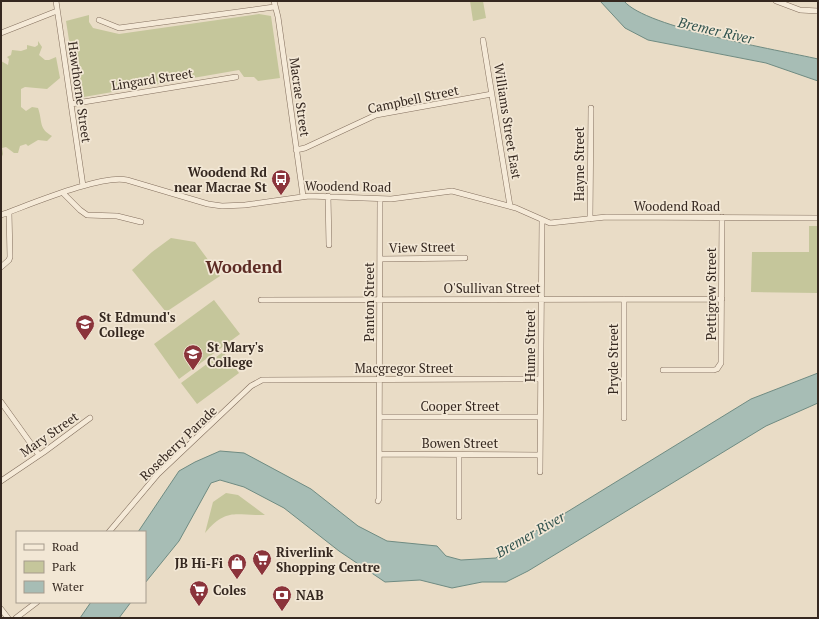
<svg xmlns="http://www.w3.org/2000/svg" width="819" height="619" font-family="'PT Serif',serif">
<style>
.green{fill:#c5c69b}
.water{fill:#a7bdb5;stroke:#6f8b82}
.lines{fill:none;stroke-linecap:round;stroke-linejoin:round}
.minor-casing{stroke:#836f5e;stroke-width:6}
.minor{stroke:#f5ead8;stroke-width:5}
.labels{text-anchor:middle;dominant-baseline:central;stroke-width:3.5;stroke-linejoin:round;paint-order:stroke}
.street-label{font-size:13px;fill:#352820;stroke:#f2e7d5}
.poi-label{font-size:13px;font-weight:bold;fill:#352820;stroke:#f2e7d5;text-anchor:start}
.water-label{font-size:14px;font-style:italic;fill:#31534e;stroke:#f2e7d5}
.district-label{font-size:17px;font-weight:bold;fill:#5d2b24;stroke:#f2e7d5}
</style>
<rect width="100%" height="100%" fill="#e9dcc6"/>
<path class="green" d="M470,1H483L486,18L473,21Z
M259,14L271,16L280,78L258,81L254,77H244L239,70L78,98L66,21L89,15V22L93,28L119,34Z
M38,41L42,47L39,55L45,60H49L56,57L60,78L47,89L25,87L21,89V107L26,111L32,107L38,108C43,122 38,128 52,136L47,141L38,140L28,146L26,144L20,146L18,153H14L6,147L2,148L3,154L1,159V61L8,65L9,59L7,57L11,55L12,50L21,51L27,49V45L35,47L38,45Z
M809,226H818V293L751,292L752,252H809Z
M171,238L195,242L220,276L166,312L132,270L152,252Z
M214,300L240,334L179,379L154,344Z
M223,352L239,373L197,404L181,383Z
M226,493L238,495L265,515C235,516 227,507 205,533L213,502Z"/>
<path class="water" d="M600,1H624C646,28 779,50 818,59V81L766,63L648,40L625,28Z
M818,373V403L766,426L528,571L506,582H482L452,588L420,580L385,582L339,551L284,508L244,487L220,480L211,483L179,541L145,583V532H138L179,471L195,462L220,451L244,453L311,489L358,526L387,541L437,546L446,556L461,560L496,558L510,547L751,399Z
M91,602H131L119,618H80Z"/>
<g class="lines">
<defs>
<path id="minor" d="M56,1L83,186
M274,1L278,17L303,196
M776,1L800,10L818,11
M99,20L119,28L274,7
M1,33L57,11
M483,40L510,206
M71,104L236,77
M296,150L305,148L376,115L492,94
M63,193L80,210L87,215L117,216L141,222
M328,196L329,245
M1,215C29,205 102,174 127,180L208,204L222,206L245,205L309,196L391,199L452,191L516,208L550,223L606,217L818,218
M590,219L591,108
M380,259L465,258
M1,267L9,260L10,257L9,212
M261,300L722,299
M663,370H714L717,369L721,363L722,217
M1,402L39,455
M380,417H540
M624,418V299
M380,454L540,455
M459,455V517
M540,472L542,220
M1,481L44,452L90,418
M378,501L379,499L380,199
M109,532L158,474L251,386L262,380L540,379
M1,609L8,618
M16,618L37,602"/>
</defs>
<use href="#minor" class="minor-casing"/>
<use href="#minor" class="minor"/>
</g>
<defs>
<symbol id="bus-pin" viewBox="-11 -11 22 30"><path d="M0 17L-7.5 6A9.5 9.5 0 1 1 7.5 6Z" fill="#8b343b" stroke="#f2e7d5"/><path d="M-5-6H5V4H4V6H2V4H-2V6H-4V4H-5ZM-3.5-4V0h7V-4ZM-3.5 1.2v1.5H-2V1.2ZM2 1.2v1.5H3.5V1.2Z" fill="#fff"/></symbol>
<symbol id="school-pin" viewBox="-11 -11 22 30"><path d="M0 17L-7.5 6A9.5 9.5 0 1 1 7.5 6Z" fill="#8b343b" stroke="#f2e7d5"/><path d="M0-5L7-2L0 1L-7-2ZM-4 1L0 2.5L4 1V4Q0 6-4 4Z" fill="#fff"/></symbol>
<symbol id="supermarket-pin" viewBox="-11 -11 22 30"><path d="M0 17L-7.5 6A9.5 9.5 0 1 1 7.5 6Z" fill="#8b343b" stroke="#f2e7d5"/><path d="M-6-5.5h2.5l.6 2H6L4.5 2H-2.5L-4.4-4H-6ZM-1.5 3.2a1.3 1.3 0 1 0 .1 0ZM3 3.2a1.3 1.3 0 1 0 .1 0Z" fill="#fff"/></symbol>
<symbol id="shop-pin" viewBox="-11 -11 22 30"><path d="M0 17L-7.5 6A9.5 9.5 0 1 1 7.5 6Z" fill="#8b343b" stroke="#f2e7d5"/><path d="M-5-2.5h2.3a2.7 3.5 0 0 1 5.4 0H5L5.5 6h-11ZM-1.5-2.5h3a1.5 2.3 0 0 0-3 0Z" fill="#fff"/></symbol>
<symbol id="bank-pin" viewBox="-11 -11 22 30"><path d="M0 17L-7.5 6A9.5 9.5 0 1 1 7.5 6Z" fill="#8b343b" stroke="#f2e7d5"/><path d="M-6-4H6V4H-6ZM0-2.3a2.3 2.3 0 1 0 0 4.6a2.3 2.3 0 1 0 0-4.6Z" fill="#fff"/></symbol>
</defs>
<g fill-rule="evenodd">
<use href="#bus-pin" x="270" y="168" width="22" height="30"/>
<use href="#school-pin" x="74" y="313" width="22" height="30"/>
<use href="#school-pin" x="182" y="343" width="22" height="30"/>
<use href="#supermarket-pin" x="251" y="548" width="22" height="30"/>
<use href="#shop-pin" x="226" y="552" width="22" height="30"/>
<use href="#supermarket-pin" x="188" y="579" width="22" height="30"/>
<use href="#bank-pin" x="271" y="584" width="22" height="30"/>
</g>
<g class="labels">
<g class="street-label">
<text transform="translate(152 79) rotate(-9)">Lingard Street</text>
<text transform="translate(80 92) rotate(82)">Hawthorne Street</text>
<text transform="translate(300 97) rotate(82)">Macrae Street</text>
<text transform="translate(413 99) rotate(-12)">Campbell Street</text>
<text transform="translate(508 121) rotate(81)">Williams Street East</text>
<text transform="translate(579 164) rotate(-90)">Hayne Street</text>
<text transform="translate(348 186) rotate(1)">Woodend Road</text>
<text x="677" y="206">Woodend Road</text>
<text transform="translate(422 247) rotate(-1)">View Street</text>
<text x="492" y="288">O'Sullivan Street</text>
<text transform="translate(711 294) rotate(-90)">Pettigrew Street</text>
<text transform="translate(369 302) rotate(-90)">Panton Street</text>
<text transform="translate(530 346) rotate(-90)">Hume Street</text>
<text transform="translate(613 359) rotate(-90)">Pryde Street</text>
<text x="404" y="368">Macgregor Street</text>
<text x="460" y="406">Cooper Street</text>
<text transform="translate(49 434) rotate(-35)">Mary Street</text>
<text transform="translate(178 443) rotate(-44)">Roseberry Parade</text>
<text x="460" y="443">Bowen Street</text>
</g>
<g class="poi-label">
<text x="267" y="172" text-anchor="end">Woodend Rd<tspan x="267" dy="15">near Macrae St</tspan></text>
<text x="99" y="317">St Edmund's<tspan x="99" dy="15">College</tspan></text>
<text x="207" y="347">St Mary's<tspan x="207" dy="15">College</tspan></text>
<text x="276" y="552">Riverlink<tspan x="276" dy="15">Shopping Centre</tspan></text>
<text x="223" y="563" text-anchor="end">JB Hi-Fi</text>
<text x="213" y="590">Coles</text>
<text x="296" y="595">NAB</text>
</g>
<g class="water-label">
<text transform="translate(716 30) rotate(13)">Bremer River</text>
<text transform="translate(530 534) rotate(-30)">Bremer River</text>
</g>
<g class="district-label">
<text x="244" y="266">Woodend</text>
</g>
</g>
<rect width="819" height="619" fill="none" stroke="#352820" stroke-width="4"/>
<rect x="16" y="531" width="130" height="72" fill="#f2e7d5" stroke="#a69b8d"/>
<rect x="24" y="544" width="20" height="6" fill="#f5ead8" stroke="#a69b8d"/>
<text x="52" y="551" font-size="12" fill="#352820">Road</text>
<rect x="24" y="561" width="20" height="12" fill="#c5c69b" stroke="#a69b8d"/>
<text x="52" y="571" font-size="12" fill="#352820">Park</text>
<rect x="24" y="581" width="20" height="12" fill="#a7bdb5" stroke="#a69b8d"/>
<text x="52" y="591" font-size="12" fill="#352820">Water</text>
</svg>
